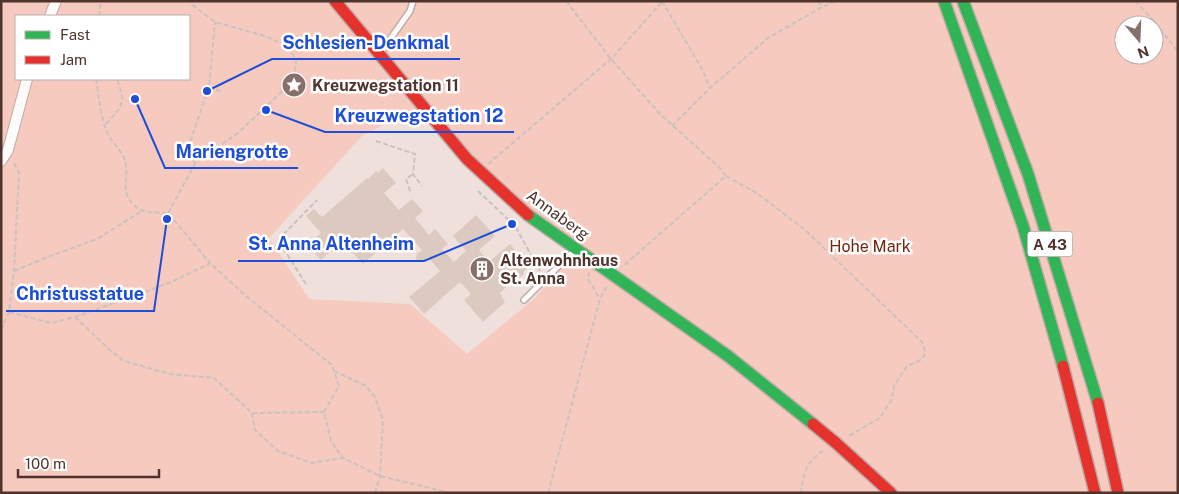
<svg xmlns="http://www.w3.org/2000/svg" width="1179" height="494" font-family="'Public Sans',sans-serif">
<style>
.green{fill:#f7cabf;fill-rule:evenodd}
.building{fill:#dccac1}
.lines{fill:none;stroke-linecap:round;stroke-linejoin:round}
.lane-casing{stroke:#beaba7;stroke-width:8}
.street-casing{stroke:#beaba7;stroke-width:12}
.fast-casing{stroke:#beaba7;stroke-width:14}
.jam-casing{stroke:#beaba7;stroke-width:14}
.path{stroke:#cac2bf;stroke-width:2;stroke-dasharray:5 2.5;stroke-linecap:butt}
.lane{stroke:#fdfafa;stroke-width:5}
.street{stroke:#fdfafa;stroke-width:10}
.fast{stroke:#30b455;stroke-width:11}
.jam{stroke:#e5322d;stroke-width:11}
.labels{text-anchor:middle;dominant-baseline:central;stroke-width:5;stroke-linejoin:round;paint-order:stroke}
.shield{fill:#fff;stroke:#84706c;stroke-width:1}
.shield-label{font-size:15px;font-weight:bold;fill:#4f332d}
.poi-label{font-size:16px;font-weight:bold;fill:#4f332d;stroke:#fff;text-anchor:start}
.street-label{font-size:16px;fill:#4f332d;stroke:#fff}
.park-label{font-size:16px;fill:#772411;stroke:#fff}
.leader{fill:none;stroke:#1d4ed8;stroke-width:2}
.callout-dot{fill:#1d4ed8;stroke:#fff;stroke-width:2}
.callout-label{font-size:18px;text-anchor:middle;font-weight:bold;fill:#1d4ed8;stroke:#fff;stroke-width:5;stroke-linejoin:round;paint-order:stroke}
</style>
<rect width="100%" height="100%" fill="#f0e0dc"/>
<path class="green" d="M1,1H411L415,5L418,1H1178V493H1ZM16,16H189V79H16ZM1124,25H1154V55H1124ZM414,109L521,213L572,255L535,298L467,354L410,304L309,299L269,238L362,136Z"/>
<path class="building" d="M383,168L396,183L384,193L399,210L412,199L423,211L415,218L429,235L435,229L448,244L442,249L454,262L466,251L453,236L476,215L495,236L479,250L489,262L510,244L529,266L523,272L524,274L514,283L513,281L500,293L505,302L483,322L464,300L471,294L460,282L424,314L409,297L440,271L428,257L423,261L419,262L416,259L417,254L422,250L403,229L363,264L342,240L321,260L307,245L321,233L306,216L314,209L322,217L367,178L368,179L376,171L378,173Z"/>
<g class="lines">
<defs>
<path id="lane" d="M381,52L410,11L413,1
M524,300L576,249"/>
<path id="street" d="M50,16L56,1
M1,161L8,150L27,79"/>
<path id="fast" d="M944,1L1023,226L1063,366
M963,1L1028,174L1098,403
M528,215L728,356L813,424"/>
<path id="jam" d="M335,1L467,159L528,215
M1063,366L1095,493
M1098,403L1118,493
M813,424L836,443L891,493"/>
</defs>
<use href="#lane" class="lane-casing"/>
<use href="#street" class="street-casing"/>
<use href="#fast" class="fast-casing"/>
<use href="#jam" class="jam-casing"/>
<path class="path" d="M566,1L611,59L661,115L719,167L726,176L622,267
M662,1L702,69L710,88
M818,1L822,7
M1135,1L1154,21L1178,52
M99,16L101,1
M96,79C99,95 101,122 109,136C115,146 125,153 126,166C128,179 121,191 132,203C141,214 155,212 168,213L210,263L246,296L332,365L339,386L324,412L331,441L343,458L380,476L451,493
M209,87L222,92
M106,124C123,105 126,104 117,79
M672,126L710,88L768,38L822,7L836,1
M376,141L415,154L413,174L422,186
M195,162L188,148L209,87L215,22
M488,164L611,59L662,2
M726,176L758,194L804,229L922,342L925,351L924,356L919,361L907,366L903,372L894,386L892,399L880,418L847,437
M410,191L406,179L413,174
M478,191L515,226L541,273
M168,213L196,162L238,133L294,80L296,60L287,46L265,36L215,22L191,4L190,1
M14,271L53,255L97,239L142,211
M589,272L588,279L600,299
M306,284L278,240L317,200
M9,312L51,323L75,317L169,283L209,264
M75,317L111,351L124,361L170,374L214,378L252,413L324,412
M1,330L9,312L14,271L19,173L13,161
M334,371L366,386L375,397L383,420L380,476L375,493
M252,413L255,430L278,451L312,463L342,458
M548,493L600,299L607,286
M801,493C804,470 806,463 825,449"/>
<use href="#lane" class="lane"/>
<use href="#street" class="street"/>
<use href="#fast" class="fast"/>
<use href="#jam" class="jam"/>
</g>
<defs>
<symbol id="sight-disc" viewBox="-11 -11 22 22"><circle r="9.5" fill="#87706a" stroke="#fff"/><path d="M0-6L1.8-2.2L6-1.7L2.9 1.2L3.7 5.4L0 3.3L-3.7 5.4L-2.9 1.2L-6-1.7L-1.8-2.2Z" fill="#fff"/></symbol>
<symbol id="building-disc" viewBox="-11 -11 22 22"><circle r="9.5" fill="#87706a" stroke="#fff"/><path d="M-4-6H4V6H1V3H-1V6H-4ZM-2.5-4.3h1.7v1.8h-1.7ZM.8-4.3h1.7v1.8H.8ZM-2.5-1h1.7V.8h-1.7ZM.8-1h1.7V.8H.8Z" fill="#fff"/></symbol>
</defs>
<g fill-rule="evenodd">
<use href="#sight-disc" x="280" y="71" width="28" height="28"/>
<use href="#building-disc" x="468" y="255" width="28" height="28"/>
</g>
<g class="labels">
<rect class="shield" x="1027.5" y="231.5" width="45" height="25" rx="4"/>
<g class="shield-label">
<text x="1050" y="244">A 43</text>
</g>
<g class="poi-label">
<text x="312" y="85">Kreuzwegstation 11</text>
<text x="500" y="260">Altenwohnhaus<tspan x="500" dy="18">St. Anna</tspan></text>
</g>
<g class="street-label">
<text transform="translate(558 215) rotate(36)">Annaberg</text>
</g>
<g class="park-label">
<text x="870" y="246">Hohe Mark</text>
</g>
</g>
<path class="leader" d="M207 91L272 59H460M266 110L325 132H514M135 99L165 168H298M512 224L424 261H238M167 219L154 311H6"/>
<g class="callout-dot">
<circle cx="207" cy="91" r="5"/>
<circle cx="266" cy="110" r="5"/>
<circle cx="135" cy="99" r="5"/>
<circle cx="512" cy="224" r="5"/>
<circle cx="167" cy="219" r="5"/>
</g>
<g class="callout-label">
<text x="366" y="49">Schlesien-Denkmal</text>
<text x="419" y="122">Kreuzwegstation 12</text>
<text x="232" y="158">Mariengrotte</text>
<text x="331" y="250">St. Anna Altenheim</text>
<text x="80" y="300">Christusstatue</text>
</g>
<rect width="1179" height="494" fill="none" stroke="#4f332d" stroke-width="5"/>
<rect x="15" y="15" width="175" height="65" fill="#ffffff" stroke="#b9adab"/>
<rect x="25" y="31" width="25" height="8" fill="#30b455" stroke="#b9adab"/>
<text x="60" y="40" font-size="15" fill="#4f332d">Fast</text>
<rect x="25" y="56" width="25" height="8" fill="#e5322d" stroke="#b9adab"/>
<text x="60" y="65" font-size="15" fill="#4f332d">Jam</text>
<g transform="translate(1139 40) rotate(161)"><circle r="24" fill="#ffffff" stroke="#b9adab"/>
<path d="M0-4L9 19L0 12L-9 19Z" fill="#87706a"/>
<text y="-8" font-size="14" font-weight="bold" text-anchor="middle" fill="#4f332d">N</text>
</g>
<path d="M18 469v8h141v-8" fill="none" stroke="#4f332d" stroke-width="2.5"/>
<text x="25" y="469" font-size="15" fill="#4f332d" stroke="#ffffff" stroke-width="4" paint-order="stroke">100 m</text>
</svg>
